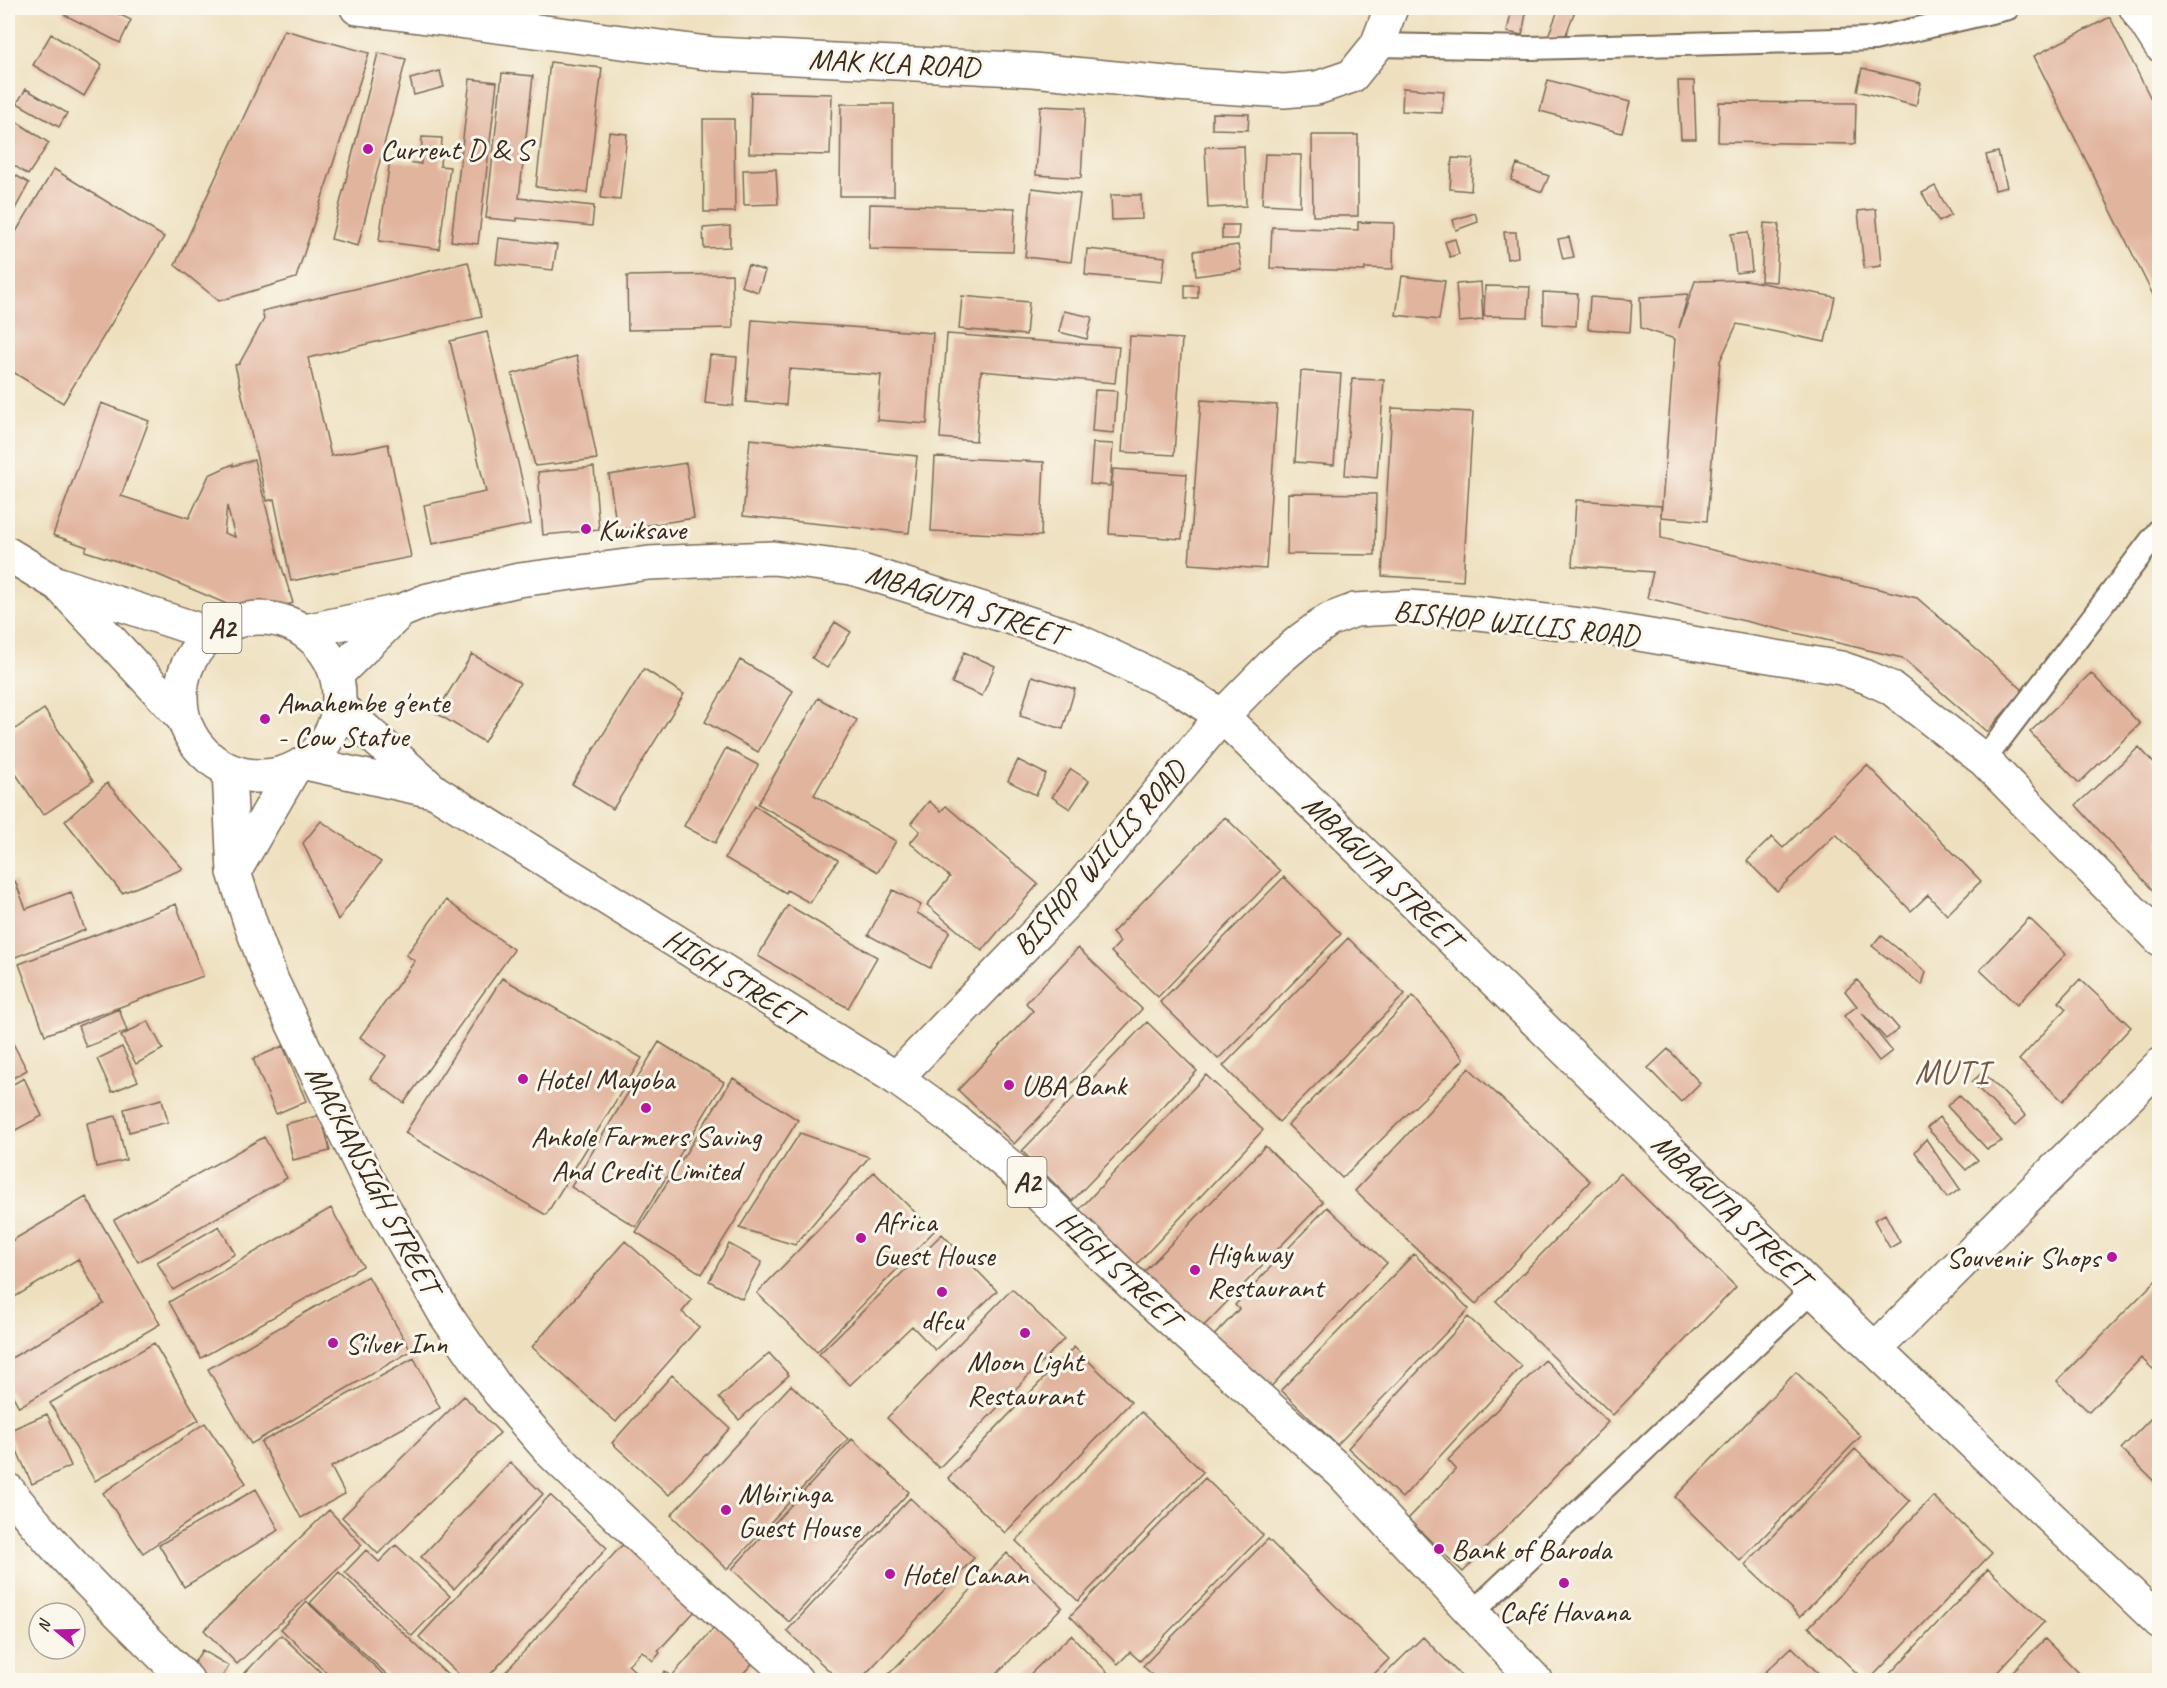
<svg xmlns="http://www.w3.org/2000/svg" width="2167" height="1688" font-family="Caveat,sans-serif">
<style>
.building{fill:#e1b49e;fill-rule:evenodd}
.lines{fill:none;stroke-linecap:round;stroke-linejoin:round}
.lane-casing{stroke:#7a6a56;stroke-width:26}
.street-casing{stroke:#7a6a56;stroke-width:36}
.secondary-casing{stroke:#7a6a56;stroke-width:36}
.primary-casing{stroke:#7a6a56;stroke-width:36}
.lane{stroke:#fff;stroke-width:22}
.street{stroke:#fff;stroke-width:33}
.secondary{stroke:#fff;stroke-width:33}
.primary{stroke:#fff;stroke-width:33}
.poi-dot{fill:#b5179e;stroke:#fbf7ec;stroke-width:2}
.labels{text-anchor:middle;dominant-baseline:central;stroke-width:6;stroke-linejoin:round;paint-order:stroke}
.shield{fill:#fbf7ec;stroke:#75685c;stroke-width:1.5}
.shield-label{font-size:28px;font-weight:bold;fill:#3b2a1e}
.street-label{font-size:30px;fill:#3b2a1e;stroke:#fbf7ec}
.poi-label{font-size:30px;fill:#3b2a1e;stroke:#fbf7ec;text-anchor:start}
.quarter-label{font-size:33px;letter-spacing:1.5px;fill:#755a4b;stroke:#fbf7ec}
</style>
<rect width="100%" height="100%" fill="#fbf7ec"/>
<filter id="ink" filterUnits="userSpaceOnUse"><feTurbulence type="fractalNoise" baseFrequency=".0167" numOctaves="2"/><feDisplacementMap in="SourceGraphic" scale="12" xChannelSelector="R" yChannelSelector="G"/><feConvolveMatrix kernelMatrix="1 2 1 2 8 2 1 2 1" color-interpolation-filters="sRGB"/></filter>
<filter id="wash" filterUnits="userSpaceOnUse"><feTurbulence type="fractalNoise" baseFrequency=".008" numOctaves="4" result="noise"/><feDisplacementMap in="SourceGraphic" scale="24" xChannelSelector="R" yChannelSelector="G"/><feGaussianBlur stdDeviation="1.35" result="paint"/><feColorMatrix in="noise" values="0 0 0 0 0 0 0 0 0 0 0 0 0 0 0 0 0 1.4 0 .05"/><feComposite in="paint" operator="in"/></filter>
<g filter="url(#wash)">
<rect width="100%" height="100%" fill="#eee0bf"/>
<g id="blocks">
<path class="building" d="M66,8H106L131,20L120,43L63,14Z
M1512,8H1527L1522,35L1507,32Z
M1559,8H1576L1563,42L1548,36Z
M2110,17L2160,117V309L2034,56Z
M284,30L369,53L296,278L219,301L175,265Z
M51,34L102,65L84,96L33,65Z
M378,53L406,59L358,246L331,239Z
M550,62L602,68L587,193L536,187Z
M1862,68L1921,83L1916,106L1857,91Z
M440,71L444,87L414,95L410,79Z
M502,73L533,76L519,198L594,206L592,226L517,218V221L486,218Z
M470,79L497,82L478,244L451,241Z
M1548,80L1630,102L1622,133L1540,111Z
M1678,81H1694L1696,139H1681Z
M1403,88L1444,91L1442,113L1402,111Z
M26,89L67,113L59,127L17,103Z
M751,92L832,94L830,155L749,153Z
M1719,102L1856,103L1855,144L1718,142Z
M841,104H894V196H840Z
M1040,106L1085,108L1081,178L1036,175Z
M1212,113L1249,114L1248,130L1212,129Z
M8,116L49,143L28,175L8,161Z
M703,119H734L735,212H704Z
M609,132L627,134L620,200L601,198Z
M1312,135H1358V216H1313Z
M422,137L442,138L440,166L450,167L439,249L379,241L390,159L421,164Z
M1244,146L1246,206L1208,208L1205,147Z
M1998,152L2007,187L1995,190L1986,155Z
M1265,154L1301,155L1300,206L1262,204Z
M1452,158L1473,159L1471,191L1450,189Z
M1517,164L1549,176L1542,192L1511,180Z
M54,169L164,237L63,403L8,369V245Z
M776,169L778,204L744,205L743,170Z
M8,171L29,183L8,222Z
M1935,186L1951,215L1939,222L1922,193Z
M1032,188L1080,194L1071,262L1025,257Z
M1111,195H1141L1142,219L1112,220Z
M870,204L1015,208L1013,252L869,249Z
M1876,209L1881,266L1864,268L1858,211Z
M1475,213L1478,222L1456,230L1453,220Z
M1358,222L1394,223L1393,269L1365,268V271L1270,268L1272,227L1358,230Z
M1764,223L1779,224L1776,282L1761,281Z
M1222,225H1239L1238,239H1222Z
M730,226V247L704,248L703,228Z
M1504,232H1516L1518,257L1507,259Z
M1748,232L1752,271L1736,273L1731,234Z
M1569,237L1574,257L1563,259L1558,239Z
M499,238L557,245L553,270L496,264Z
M1455,239L1459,254L1450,257L1445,242Z
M1238,245L1242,270L1196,276L1194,251Z
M1087,249L1165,257L1162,282L1085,275Z
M468,262L482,317L308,358L331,456L388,444L411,557L291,581L274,499L267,501L235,365L239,364L264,319L262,311Z
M748,265L765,271L758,292L741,286Z
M732,274L733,328L628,330L627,276Z
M1402,276L1445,281L1439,320L1396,315Z
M1746,280L1835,297L1825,342L1737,324L1720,361L1707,521L1661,517L1675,339L1641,328L1640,297L1688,294L1679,328L1695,281Z
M1481,282L1483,320L1459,322L1456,284Z
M1185,285H1198V298H1185Z
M1485,286L1530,287L1528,317L1484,316Z
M1543,292L1578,294L1576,326L1543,324Z
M962,296L1029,302L1026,335L959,329Z
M1590,297L1632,300L1630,332L1588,329Z
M1064,311L1092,317L1087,339L1059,332Z
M752,320L933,333L927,424L877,420L881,375L789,369L786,405L746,402Z
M487,332L523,484L531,524L432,544L424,505L486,492L450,341Z
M947,334L1119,347L1115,383L981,371L976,441L940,438Z
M1130,336L1182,339L1174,455L1122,452Z
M710,355L737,357L733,406L705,403Z
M577,356L597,459L535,466L512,374Z
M1301,371L1341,374L1334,465L1295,462Z
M1352,379L1384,380L1377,478L1345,475Z
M1095,390L1117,391L1114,433L1092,431Z
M1201,400L1277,405L1266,569L1189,564Z
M101,403L149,421L121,496L189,518L209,475L233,464V466L254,460L280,561L293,603L249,617L248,613L154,573L85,551L87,547L53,535ZM227,506L235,537L224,533Z
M1392,408L1473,412L1463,581L1382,576Z
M750,439L917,456L909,533L743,516Z
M1093,443L1113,444L1110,486L1090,484Z
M935,457L1044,462L1041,536L931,531Z
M686,463L694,518L617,530L609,475Z
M594,467L599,530L543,535L538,472Z
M1113,469L1187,474L1182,539L1109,534Z
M1288,493L1376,494L1375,555L1287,554Z
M1576,500L1661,506V538L1917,598L2023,690L1987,732L1902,658L1647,598L1653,572L1572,566Z
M835,622L851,632L827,668L812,658Z
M964,652L995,666L982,696L952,683Z
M472,654L520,683L484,742L436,713Z
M740,660L793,691L758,752L705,722Z
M644,669L684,694L613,809L572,784Z
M2091,673L2140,724L2079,783L2030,732Z
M1032,676L1075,689L1063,729L1020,716Z
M818,698L857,720L814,795L896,841L878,872L758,804Z
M44,709L93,781L43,815L8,762V734Z
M2139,747L2160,770V890L2156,894L2076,805Z
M726,748L758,765L715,843L684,826Z
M1018,760L1046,774L1036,795L1008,781Z
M1867,765L1981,881L1947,915L1928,895L1911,911L1836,834L1777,891L1747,861L1772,837L1783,848Z
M1071,769L1089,781L1070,809L1052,797Z
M107,783L183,869L122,893L65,821Z
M929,801L941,811L946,806L1038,884L982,951L927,905L950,877L910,843L920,831L911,823Z
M755,806L838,860L810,903L787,890L786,893L725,858Z
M1225,817L1280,871L1158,997L1111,952L1120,942L1112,933Z
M321,821L381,862L338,920L303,843Z
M1284,877L1341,934L1218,1059L1160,1002Z
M15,881L26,909L71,892L85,930L8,960V884Z
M893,890L921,905L917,913L950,931L930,968L868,935Z
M446,900L514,950L404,1103L370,1078L386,1056L360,1037L415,961L406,955Z
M176,904L203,976L45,1035L19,964Z
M788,905L877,957L848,1008L758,956Z
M2029,918L2066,954L2017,1005L1980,970Z
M1881,935L1926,972L1922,985L1872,946Z
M1348,938L1405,994L1279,1122L1223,1066Z
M1078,948L1142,1009L1014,1144L958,1090L1033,1011L1026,1003Z
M502,978L642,1058L546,1215L405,1133Z
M2080,979L2131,1027L2063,1101L2019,1060L2066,1009L2059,1002Z
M1857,980L1899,1029L1886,1039L1862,1013L1892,1051L1879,1061L1844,1016L1857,1006L1845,991Z
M1413,996L1464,1059L1342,1178L1288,1125Z
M119,1009L127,1031L86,1047L78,1026Z
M148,1021L163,1049L136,1064L121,1036Z
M1147,1022L1197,1071L1072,1201L1022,1151Z
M8,1034L27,1070L8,1081Z
M659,1042L724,1082L636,1227L571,1187Z
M283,1046L306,1101L276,1114L253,1059Z
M122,1047L138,1081L112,1092L97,1059Z
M1668,1049L1700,1083L1681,1102L1648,1068Z
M1469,1068L1590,1181L1476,1304L1355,1191Z
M1983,1072L2026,1116L2015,1126L1972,1082Z
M1206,1075L1263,1130L1133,1268L1076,1213Z
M24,1078L42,1116L8,1134V1087Z
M733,1078L798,1120L702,1274L636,1232Z
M1959,1095L2002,1141L1987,1149L1947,1106Z
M162,1099L168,1122L129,1132L124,1109Z
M321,1115L330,1151L293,1160L285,1124Z
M116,1116L126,1160L96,1167L87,1123Z
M1939,1117L1978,1160L1966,1170L1927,1128Z
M800,1133L869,1157L795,1245L739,1228Z
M264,1137L287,1178L138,1262L114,1220Z
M1926,1139L1960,1189L1947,1198L1915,1152Z
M1265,1146L1323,1202L1199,1331L1141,1275Z
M874,1172L934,1231L817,1352L757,1293Z
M1620,1173L1736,1287L1613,1415L1496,1301Z
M86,1197L160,1324L19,1407L8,1387V1360L104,1304L78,1259L8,1301V1243Z
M1327,1207L1387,1263L1265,1393L1209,1341L1239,1309L1235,1305Z
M331,1208L363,1266L201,1358L169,1302Z
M1885,1214L1900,1242L1890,1248L1874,1220Z
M219,1226L235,1254L173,1290L157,1262Z
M942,1234L997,1291L935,1350L912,1326L850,1385L819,1354Z
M625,1241L692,1300L682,1312L699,1327L616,1422L532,1347Z
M729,1244L762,1262L742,1299L709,1281Z
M1414,1254L1469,1309L1337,1445L1281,1390Z
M368,1276L411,1351L251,1444L208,1369Z
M2160,1276V1368L2154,1370L2141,1358L2089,1412L2057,1381Z
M1012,1289L1064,1339L939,1468L887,1418Z
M1468,1317L1522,1366L1402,1498L1348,1448Z
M154,1343L199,1420L95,1481L50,1403Z
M1074,1347L1131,1402L1005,1533L948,1478Z
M769,1353L789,1375L739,1420L719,1398Z
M414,1358L440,1408L331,1467L345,1494L301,1518L261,1442Z
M1545,1360L1608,1422L1463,1572L1408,1519L1456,1469L1448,1460Z
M1796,1372L1861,1436L1740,1561L1675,1497Z
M672,1375L730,1428L669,1495L612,1443Z
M791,1385L848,1439L727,1569L671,1515Z
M464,1396L500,1433L378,1554L342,1517Z
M2160,1409V1487L2121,1449Z
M1141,1412L1203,1472L1078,1601L1016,1541Z
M47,1414L71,1466L32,1484L8,1431Z
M205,1423L246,1483L143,1553L103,1493Z
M852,1439L909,1492L789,1622L732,1569Z
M1855,1449L1910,1501L1800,1617L1745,1565Z
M510,1462L543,1494L454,1589L421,1557Z
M1205,1478L1263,1535L1140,1661L1130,1652L1118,1664L1070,1616Z
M256,1489L279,1530L184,1587L159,1545Z
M550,1495L607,1548L488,1677L492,1680H465L419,1637Z
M1933,1496L1992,1553L1869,1680H1864L1809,1627Z
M910,1498L974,1558L860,1680H839L787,1631Z
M329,1510L362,1545L237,1664L204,1630Z
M1268,1539L1389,1659L1368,1680H1158L1143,1666Z
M625,1542L697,1609L658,1651L660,1653L653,1661L642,1651L628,1665L643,1678L641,1680H498Z
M396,1545L450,1596L412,1636L345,1572L366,1550L379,1562Z
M1007,1553L1062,1607L991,1680H885L884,1679Z
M1988,1569L2044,1622L1990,1680H1884Z
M339,1572L453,1680H393L310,1603Z
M307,1602L389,1680H334L281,1629Z
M720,1621L759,1656L740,1677L744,1680H657L665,1671L671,1677Z
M281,1635L329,1680H252L244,1674Z
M1071,1635L1115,1680H1024Z
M1423,1637L1465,1680H1379Z
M2045,1639L2086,1680H2004Z
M1792,1647L1825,1680H1757Z
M202,1650L229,1666L220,1680H212L191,1668Z"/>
</g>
</g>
<g filter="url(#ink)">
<use href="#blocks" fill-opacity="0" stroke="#7a6a56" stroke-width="1.5"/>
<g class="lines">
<defs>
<path id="lane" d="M1377,45L1530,48L1874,39L2008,8
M1984,760L2160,529
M1471,1614L1813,1290"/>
<path id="street" d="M357,8L715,54L1033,70L1176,84L1284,91L1317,88L1352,76L1377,45L1391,8
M2136,8L2160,45
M305,631L401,611L428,600L519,580L649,563L773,558L852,568L1063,634L1177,687L1222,716L1813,1290L2160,1622
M337,674L401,611
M229,771L234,872L251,925L272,981L368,1180L445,1314L499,1392L552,1453L677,1573L796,1680
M234,872L293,770
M1875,1349L2160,1065
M8,1490C62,1559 125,1619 187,1680"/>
<path id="secondary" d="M896,1078L1078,890L1222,716L1275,662L1301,640L1329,620L1355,610L1409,607L1470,612L1597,627L1841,668L1867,677L1891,688L1984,760L2160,939"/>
<path id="primary" d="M8,554L56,583L211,634
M60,586L183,718
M181 697a79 79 0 1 1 158 0a79 79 0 1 1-158 0Z
M340,707L434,791L896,1078L957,1122L1015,1171L1136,1288L1341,1472L1535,1680
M305,763L432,791"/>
</defs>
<use href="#lane" class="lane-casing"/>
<use href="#street" class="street-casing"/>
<use href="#secondary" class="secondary-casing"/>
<use href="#primary" class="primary-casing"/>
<use href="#lane" class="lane"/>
<use href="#street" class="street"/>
<use href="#secondary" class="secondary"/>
<use href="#primary" class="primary"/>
</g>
</g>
<g class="poi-dot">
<circle cx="368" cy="149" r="6"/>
<circle cx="586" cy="529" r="6"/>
<circle cx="265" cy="719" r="6"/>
<circle cx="523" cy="1079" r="6"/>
<circle cx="1009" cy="1085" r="6"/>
<circle cx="646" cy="1108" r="6"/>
<circle cx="861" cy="1238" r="6"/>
<circle cx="2112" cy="1257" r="6"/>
<circle cx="1195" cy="1270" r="6"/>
<circle cx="942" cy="1292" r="6"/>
<circle cx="1025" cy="1333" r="6"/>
<circle cx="333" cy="1343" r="6"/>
<circle cx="726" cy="1510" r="6"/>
<circle cx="1439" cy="1549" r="6"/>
<circle cx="890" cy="1574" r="6"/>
<circle cx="1564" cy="1583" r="6"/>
</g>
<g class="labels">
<g class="shield">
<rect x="202.5" y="603" width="39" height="50" rx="4.5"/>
<rect x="1007.5" y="1157" width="39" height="50" rx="4.5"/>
</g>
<g class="shield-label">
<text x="222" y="628">A2</text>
<text x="1027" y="1182">A2</text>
</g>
<g class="street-label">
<text transform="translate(894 63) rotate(3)">MAK KLA ROAD</text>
<text transform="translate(965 604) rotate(18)">MBAGUTA STREET</text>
<text transform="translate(1516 623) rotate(6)">BISHOP WILLIS ROAD</text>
<text transform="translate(1099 858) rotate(-49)">BISHOP WILLIS ROAD</text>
<text transform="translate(1382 871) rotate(44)">MBAGUTA STREET</text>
<text transform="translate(733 977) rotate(32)">HIGH STREET</text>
<text transform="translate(373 1179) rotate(62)">MACKANSIGH STREET</text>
<text transform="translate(1731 1210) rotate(44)">MBAGUTA STREET</text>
<text transform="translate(1119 1269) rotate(43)">HIGH STREET</text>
</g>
<g class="poi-label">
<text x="380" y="149">Current D &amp; S</text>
<text x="598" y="529">Kwiksave</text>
<text x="277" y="702">Amahembe g'ente<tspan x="277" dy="34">- Cow Statue</tspan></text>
<text x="535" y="1079">Hotel Mayoba</text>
<text x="1021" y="1085">UBA Bank</text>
<text x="646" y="1136" text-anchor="middle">Ankole Farmers Saving<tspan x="646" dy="34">And Credit Limited</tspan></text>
<text x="873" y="1221">Africa<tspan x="873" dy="34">Guest House</tspan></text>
<text x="1207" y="1253">Highway<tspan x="1207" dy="34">Restaurant</tspan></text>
<text x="2100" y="1257" text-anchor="end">Souvenir Shops</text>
<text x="942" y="1320" text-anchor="middle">dfcu</text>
<text x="345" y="1343">Silver Inn</text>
<text x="1025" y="1361" text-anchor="middle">Moon Light<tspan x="1025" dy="34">Restaurant</tspan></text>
<text x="738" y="1493">Mbiringa<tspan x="738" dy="34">Guest House</tspan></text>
<text x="1451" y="1549">Bank of Baroda</text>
<text x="902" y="1574">Hotel Canan</text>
<text x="1564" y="1611" text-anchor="middle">Café Havana</text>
</g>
<g class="quarter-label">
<text x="1952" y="1072">MUTI</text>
</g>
</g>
<rect width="2167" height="1688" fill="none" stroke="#fbf7ec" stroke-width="30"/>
<g transform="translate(57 1631) rotate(289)"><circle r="28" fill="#fbf7ec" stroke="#aea59a" stroke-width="1.5"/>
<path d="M0-4.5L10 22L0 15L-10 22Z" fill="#b5179e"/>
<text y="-9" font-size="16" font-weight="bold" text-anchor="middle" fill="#3b2a1e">N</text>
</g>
</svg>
